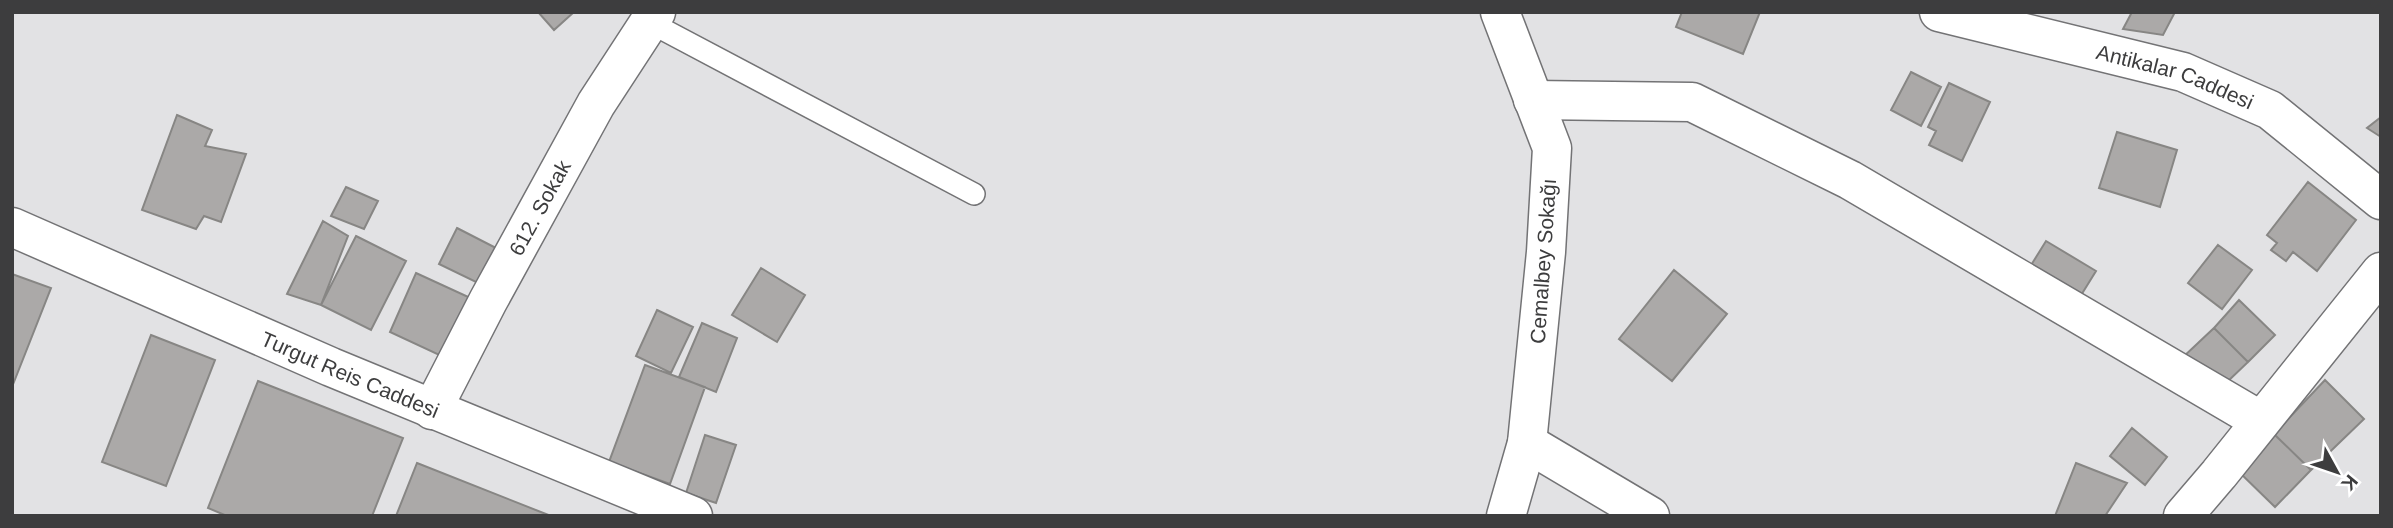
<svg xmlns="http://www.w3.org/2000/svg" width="2393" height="528" font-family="Helvetica,sans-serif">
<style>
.building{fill:#aba9a8;stroke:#878684;stroke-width:2}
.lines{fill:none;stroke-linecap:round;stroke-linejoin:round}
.lane-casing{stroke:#737375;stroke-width:24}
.street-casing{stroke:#737375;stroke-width:41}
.secondary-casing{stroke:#737375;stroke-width:41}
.lane{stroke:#fff;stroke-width:21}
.street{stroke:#fff;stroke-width:38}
.secondary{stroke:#fff;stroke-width:38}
.labels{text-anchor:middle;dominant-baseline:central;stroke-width:7;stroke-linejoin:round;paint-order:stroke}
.street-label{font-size:21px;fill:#3d3d3e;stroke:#fff}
</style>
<rect width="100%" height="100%" fill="#e2e2e4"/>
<path class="building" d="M538,12H574L554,30Z
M1682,12H1760L1743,54L1676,27Z
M2132,12H2175L2163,35L2123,29Z
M1911,72L1941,87L1921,126L1891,110Z
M1949,83L1990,102L1962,161L1929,145L1936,131L1928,127Z
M177,115L212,130L205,146L246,154L221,222L204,216L196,229L142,210Z
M2381,117V137L2367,128Z
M2117,132L2177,150L2160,207L2099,188Z
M2308,182L2356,220L2317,271L2293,252L2286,261L2271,250L2277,243L2267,235Z
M346,187L378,201L364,229L331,216Z
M323,221L348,236L321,305L287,294Z
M457,228L496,248L478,283L439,264Z
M356,236L406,261L371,330L321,305Z
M2046,241L2096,271L2075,305L2025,275Z
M2218,245L2252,270L2222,309L2188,283Z
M761,268L805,295L777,342L732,315Z
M1674,270L1727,314L1672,381L1619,339Z
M416,273L477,301L450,360L390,332Z
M12,274L51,288L12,387Z
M2239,300L2275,335L2248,362L2214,328Z
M657,310L693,327L671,373L636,356Z
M702,323L737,338L716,392L679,377Z
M2214,328L2248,362L2225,384L2181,359Z
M151,335L215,360L166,486L102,462Z
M645,365L705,387L670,484L609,462Z
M2325,380L2364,419L2311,470L2274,434Z
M258,381L403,438L372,516H227L208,508Z
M2132,428L2167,457L2145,485L2110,456Z
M2274,434L2311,470L2275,507L2237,470Z
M705,435L736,445L716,503L686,493Z
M417,463L551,516H396Z
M2076,463L2127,483L2105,516H2055Z"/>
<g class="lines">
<defs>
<path id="lane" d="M649,22L974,194"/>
<g id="street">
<path d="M1500,12L1552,148L1546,252L1527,443L1506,516"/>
<path id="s1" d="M1939,12L2183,72L2270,110L2381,200"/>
<path d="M1533,100L1692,102L1850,180L2261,421"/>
<path id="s2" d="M432,410L488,301L596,104L656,12"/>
<path d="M1527,443L1650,516"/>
<path d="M2183,516L2219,474L2381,272"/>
</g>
<g id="secondary">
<path id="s3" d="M12,227L331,367L693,516"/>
</g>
</defs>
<use href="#lane" class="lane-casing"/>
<use href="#street" class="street-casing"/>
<use href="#secondary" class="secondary-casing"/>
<use href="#lane" class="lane"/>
<use href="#street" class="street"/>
<use href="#secondary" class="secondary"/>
</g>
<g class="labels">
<g class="street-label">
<text stroke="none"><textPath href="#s1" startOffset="245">Antikalar Caddesi</textPath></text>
<text stroke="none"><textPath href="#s2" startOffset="229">612. Sokak</textPath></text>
<text transform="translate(1543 261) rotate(-86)">Cemalbey Sokağı</text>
<text stroke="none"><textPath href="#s3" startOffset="369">Turgut Reis Caddesi</textPath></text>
</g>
</g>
<rect width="2393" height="528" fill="none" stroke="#3d3d3e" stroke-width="28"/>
<g transform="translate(2337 472) rotate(130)" stroke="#ffffff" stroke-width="5" paint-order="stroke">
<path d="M0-5L12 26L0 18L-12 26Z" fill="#3d3d3e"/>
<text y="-10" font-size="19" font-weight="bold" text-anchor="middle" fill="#3d3d3e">K</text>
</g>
</svg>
